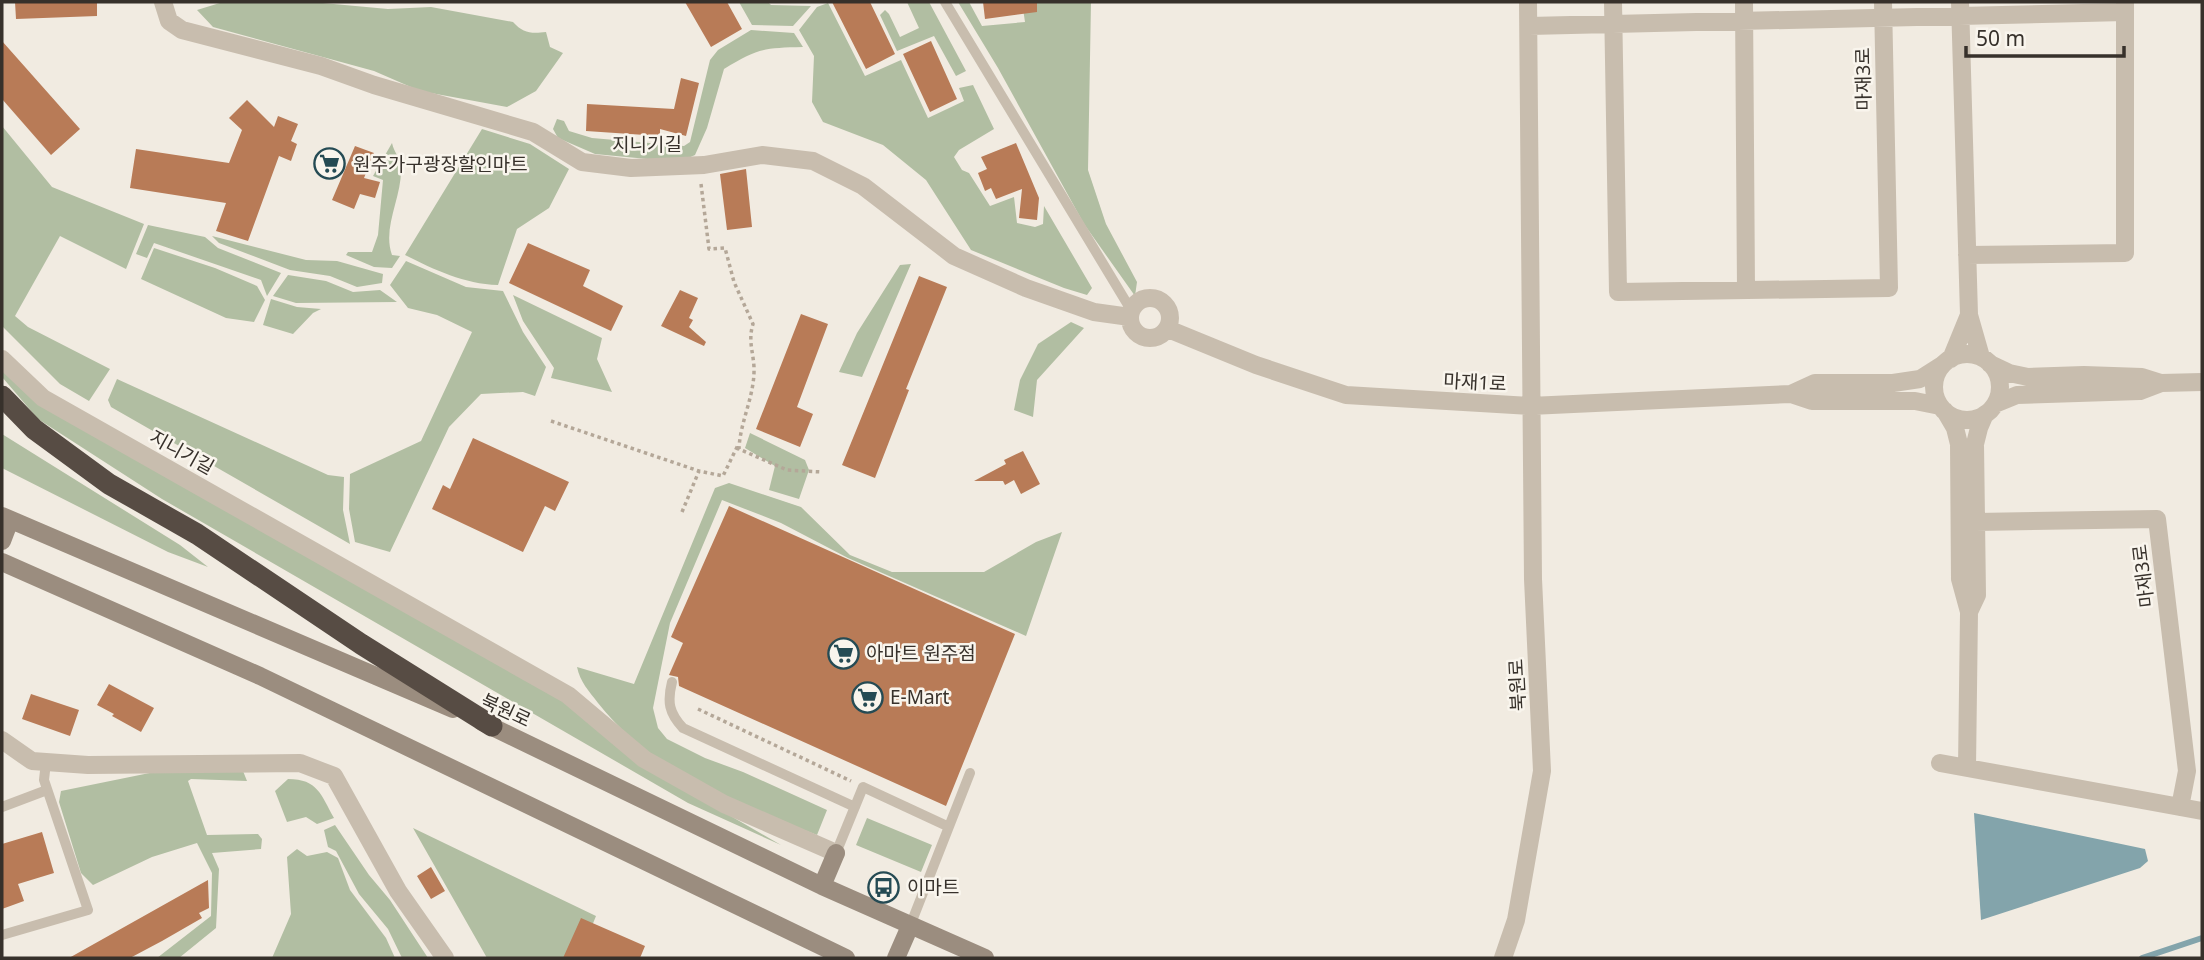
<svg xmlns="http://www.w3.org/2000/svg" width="2204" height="960" font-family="'Noto Sans','Noto Sans KR',sans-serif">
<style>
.green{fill:#b1bea2}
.water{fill:#83a4ab}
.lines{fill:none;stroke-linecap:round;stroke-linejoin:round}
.stream{stroke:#83a4ab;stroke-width:6}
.building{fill:#b87b57}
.path{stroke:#b4a798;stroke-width:3.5;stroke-dasharray:3.5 3.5;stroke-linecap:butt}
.lane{stroke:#c8bdae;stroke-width:10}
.street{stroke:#c8bdae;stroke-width:18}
.secondary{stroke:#9b8d7f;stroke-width:18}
.highway{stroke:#574c44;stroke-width:21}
.labels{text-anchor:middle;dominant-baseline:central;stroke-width:5;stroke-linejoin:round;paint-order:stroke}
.street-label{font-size:19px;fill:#37312b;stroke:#f9f5ed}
.poi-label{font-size:19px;fill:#37312b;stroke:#f9f5ed;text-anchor:start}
</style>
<rect width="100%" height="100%" fill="#f1ebe1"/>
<path class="green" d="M223,2H312L388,9L431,7L513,22C523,33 531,34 546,32L550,47L563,53L536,91L507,107L420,91L374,71L213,27L197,10Z
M739,2H768L771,5L811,6L793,26L752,25Z
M907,2H929L966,71L956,76L934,36L897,51L880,15L885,10L889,14L900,37L919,28Z
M958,2H969L982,26L1025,22L1022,2H1091L1088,170L1106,224L1137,282L1135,296L1084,224L998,68Z
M828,3L865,76L901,60L928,118L964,101L959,88L973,85L994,129L959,150L954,157L962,170L969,173L990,206L1014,197L1017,223L1035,227L1043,224L1044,206L1092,288L1087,295L1064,288L971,250L926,180L883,145L823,122L812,102L814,56L799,30L817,7Z
M751,30L794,33L803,47C764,48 758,48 724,69L707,128L695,155L679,162L595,154L558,138L553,129L557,119L564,121L569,131L592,138L684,146L690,142L710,60L718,50Z
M2,126L52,187L144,224L126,269L60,236L15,316L28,327L110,369L89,401L60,384L2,326Z
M482,129L530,144L569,169L549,208L517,229L498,285C464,284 435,270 405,255Z
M392,143C394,153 401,158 401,168C402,198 382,227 392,255L400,256L392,268L374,267L346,255L348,252H372L378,235L383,180L373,176Z
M148,225L205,237L218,248L281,273L267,296L261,280L154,243L147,258L136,254Z
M212,236L306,260L337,261L383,274L382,283L357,287L330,276L290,270L219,243Z
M154,248L215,268L257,286L265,300L254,322L226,318L141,279Z
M406,261L466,287L503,291L523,332L546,367L535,396L523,392L481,394L449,427L390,552L355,542L349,509L350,474L421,441L472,332L437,315L408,308L390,285Z
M911,264L862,377L839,372L857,333L900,265Z
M288,275L326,281L353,292L380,290L397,302L296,303L273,296Z
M513,295L602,338L597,359L612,392L551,378L554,368L523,321Z
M271,299L297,307L321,309L313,313L293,334L263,325Z
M1071,322L1084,328L1037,380L1033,417L1014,410L1020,380L1038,344Z
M2,366L560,698L639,763L781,845L688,803L162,499L38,419L2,377Z
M117,379L328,475L344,477L343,510L350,544L111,407L108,400Z
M750,433L805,460L809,470L799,499L769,490L775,466L745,448Z
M2,434L180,545L208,567L168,552L2,468Z
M729,483L801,507L850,555L892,572H984L1036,542L1062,532L1026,636L848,558L781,523L722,500L670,623L653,708L658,728L667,739L705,758L743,772L827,810L817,835C739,805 651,771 598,703C589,691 580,682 577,667L634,684L715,488Z
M179,767L243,771L247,781L191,779L188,781L207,835L258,834L262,839L261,849L212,853L219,869L216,928L179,958H157L211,916L212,873L197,843L152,857L93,885L81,873L59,802L61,791Z
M288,779C318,779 321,795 334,818L317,824L306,817L287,822L275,791Z
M867,818L932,845L921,872L856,845Z
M335,825L369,875L390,900L428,958H402L388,929L359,894L336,851L328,847L324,830Z
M413,828L596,916L579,958H487Z
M297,849L307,856L327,852L338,858L350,890L386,938L395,958H272L291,914L287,857Z"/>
<path class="water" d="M1974,813L2145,849L2148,861L2140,868L1981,920Z"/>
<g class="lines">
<path class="stream" d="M2142,958L2202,938"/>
</g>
<path class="building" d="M15,2H97V16L16,19Z
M685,2H727L742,29L711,47Z
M832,2H870L895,54L866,69Z
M983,2H1037V12L985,19Z
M2,41L80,129L51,155L2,99Z
M931,41L957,99L930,112L903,54Z
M681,78L699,83L686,136L660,129V136L586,131L587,104L674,109Z
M247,100L274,127L278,116L298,124L291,141L297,144L291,161L279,156L248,241L216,231L226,203L130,188L136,149L229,163L242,130L229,118Z
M1016,143L1039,198L1037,220L1019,218L1022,189L996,199L991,188L985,191L978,173L987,169L981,157Z
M355,146L374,153L364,178L380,182L375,198L360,194L354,209L332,200Z
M746,169L752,227L727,230L720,174Z
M528,243L590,270L583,286L623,306L611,331L509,283Z
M919,276L947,287L906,389L909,390L875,478L842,465Z
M680,290L698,298L689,318L693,320L689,327L706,342L704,346L661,326Z
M801,314L828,324L797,407L813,414L800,447L756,429Z
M473,438L569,482L555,511L545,506L523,552L432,509L443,485L450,489Z
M1023,451L1040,484L1021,494L1014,480L1005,485L1003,481H974L1006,464L1004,460Z
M729,506L1015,634L946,806L679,686L678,677L669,675L683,643L671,637Z
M109,684L154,708L141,732L112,716L114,714L97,705Z
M31,694L79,710L70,736L22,719Z
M42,832L54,873L18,884L24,901L2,909V844Z
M431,867L445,891L431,899L417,876Z
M208,880L209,908L199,913L202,918L162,941L130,958H69Z
M581,918L645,946L640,958H563Z"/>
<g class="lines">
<path class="path" d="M701,184L709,249L725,248L734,282L753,324C748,340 753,351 754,367C755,396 740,421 739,449L787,470L822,472
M551,421L699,471L723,476L738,445
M682,512L699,471
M698,709L851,781"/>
<path class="lane" d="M945,2L1131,310
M672,682C667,702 669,713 683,728L855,807
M2,807L47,790
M836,853L863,787L947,826
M910,926L970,773
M2,935L88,910L44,780L46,762"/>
<path class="street" d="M163,2L169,21L182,30L321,66L374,85L533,132L582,162L631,168L704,165L762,155L813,161L863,186L954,256L1026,288L1094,312L1130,317
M1613,2L1618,292L1889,288L1883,2
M1744,2L1746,290
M1960,2L1969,315L1981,357
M1529,26L2125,12
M1967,255L2125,253V2
M1130 318a20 20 0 1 1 40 0a20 20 0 1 1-40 0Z
M1168,329L1256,365L1346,395L1530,406L1791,394L1815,383H1893L1920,379L1942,365
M1934 387a33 33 0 1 1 66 0a33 33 0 1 1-66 0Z
M2,359L43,398L568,695L644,759L724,804L836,853
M1951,359L1969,315
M1990,364L2009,373L2028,377L2084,375L2142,377L2161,383
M1791,394L1812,401H1915L1940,406
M1995,404L2017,395L2140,391L2161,383L2202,382
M1945,411L1955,428L1959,444L1960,579L1969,612L1967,768
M1976,522L2157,519L2187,771L2180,807
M1969,612L1977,595L1975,444L1979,428L1985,414
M2,740L32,761L88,765L300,763L334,776L398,891L445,958
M1940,763L2202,811
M1503,958L1516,920L1542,771L1533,579L1528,2"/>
<path class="secondary" d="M2,516L453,709
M2,541L10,520
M2,562L260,676L846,958
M482,722L822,886L985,958
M822,886L836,853
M896,958L910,926"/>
<path class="highway" d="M2,396L34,429L109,484L197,534L361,644L492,726"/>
</g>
<defs>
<symbol id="supermarket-ring" viewBox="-11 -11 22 22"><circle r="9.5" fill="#f9f5ed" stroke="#254b54" stroke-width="1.5"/><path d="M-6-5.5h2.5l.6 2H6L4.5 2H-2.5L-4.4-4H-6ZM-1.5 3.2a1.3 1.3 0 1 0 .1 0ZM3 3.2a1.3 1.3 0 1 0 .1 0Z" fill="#254b54"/></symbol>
<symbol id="bus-ring" viewBox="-11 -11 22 22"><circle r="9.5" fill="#f9f5ed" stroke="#254b54" stroke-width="1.5"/><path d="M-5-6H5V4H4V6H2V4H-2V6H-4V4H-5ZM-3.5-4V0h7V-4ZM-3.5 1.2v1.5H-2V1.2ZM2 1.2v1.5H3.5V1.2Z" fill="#254b54"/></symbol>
</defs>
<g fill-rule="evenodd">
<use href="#supermarket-ring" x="312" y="146" width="35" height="35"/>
<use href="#supermarket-ring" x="826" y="636" width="35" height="35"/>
<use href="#supermarket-ring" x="850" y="680" width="35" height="35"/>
<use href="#bus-ring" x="866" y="870" width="35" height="35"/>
</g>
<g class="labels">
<g class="street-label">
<text transform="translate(1863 79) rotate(-91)">마재3로</text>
<text x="647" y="144">지니기길</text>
<text transform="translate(1475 382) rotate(3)">마재1로</text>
<text transform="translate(182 452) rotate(29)">지니기길</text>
<text transform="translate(2143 576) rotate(-97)">마재3로</text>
<text transform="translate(1517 685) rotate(-93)">북원로</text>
<text transform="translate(506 710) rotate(25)">북원로</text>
</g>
<g class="poi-label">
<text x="353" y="164">원주가구광장할인마트</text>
<text x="866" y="653">아마트 원주점</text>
<text x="890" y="697">E-Mart</text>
<text x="907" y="887">이마트</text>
</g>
</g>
<rect width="2204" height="960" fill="none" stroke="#37312b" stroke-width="7"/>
<path d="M1966 46v10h158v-10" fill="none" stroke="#37312b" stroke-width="3.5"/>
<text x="1976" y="46" font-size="21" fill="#37312b" stroke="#f9f5ed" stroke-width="5" paint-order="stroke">50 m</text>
</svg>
